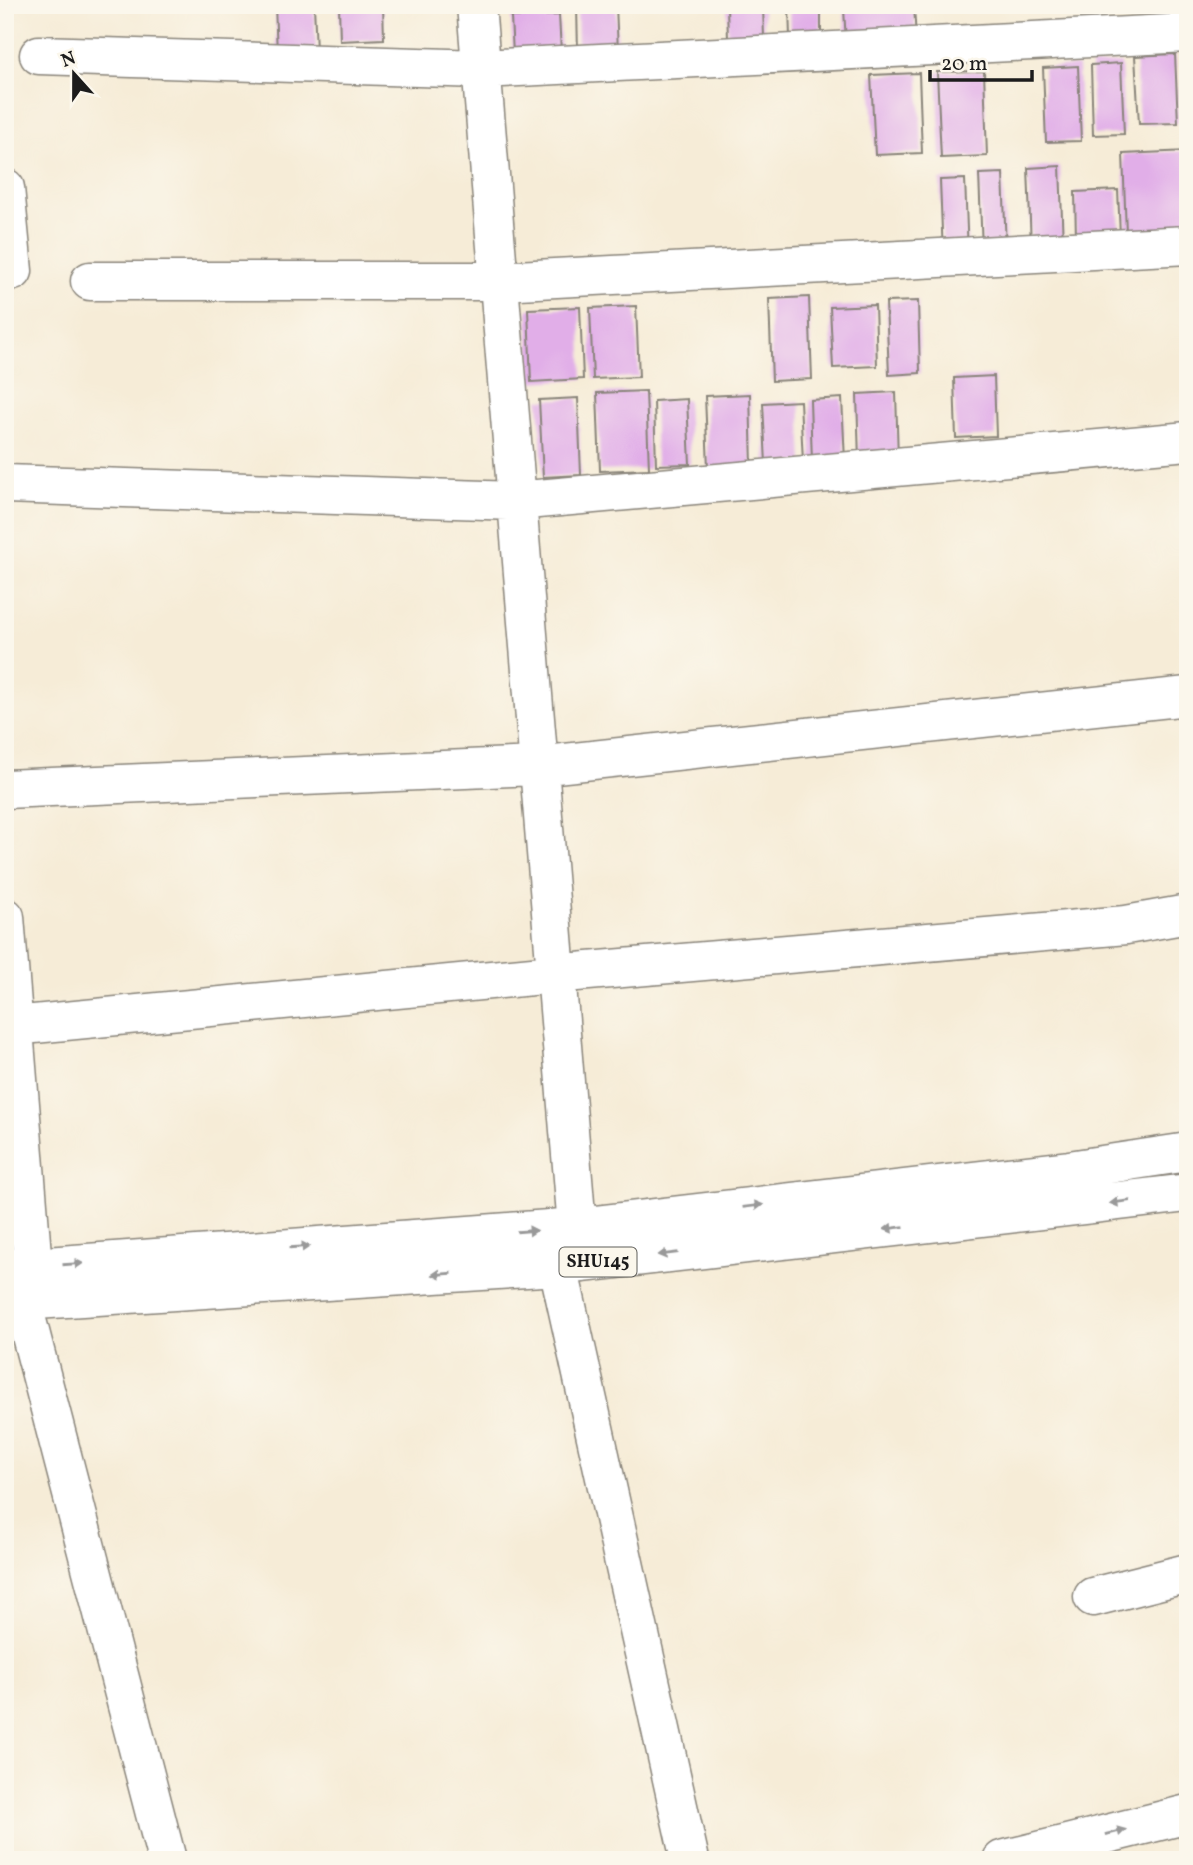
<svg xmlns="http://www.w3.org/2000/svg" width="1193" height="1865" font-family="Vollkorn,serif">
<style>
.building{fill:#e1aee8}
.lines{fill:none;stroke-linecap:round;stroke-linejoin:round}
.minor-casing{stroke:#89847a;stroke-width:41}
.major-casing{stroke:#89847a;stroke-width:41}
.minor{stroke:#fff;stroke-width:38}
.major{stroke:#fff;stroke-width:38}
.oneway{fill:#999}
.labels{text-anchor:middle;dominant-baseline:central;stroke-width:5;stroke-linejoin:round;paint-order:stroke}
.shield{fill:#fbf7ec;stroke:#5f5e5a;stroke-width:2}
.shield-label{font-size:18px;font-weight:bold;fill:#1c1c1c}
</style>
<rect width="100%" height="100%" fill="#fbf7ec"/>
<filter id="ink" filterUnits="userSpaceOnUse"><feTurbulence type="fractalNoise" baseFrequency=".0143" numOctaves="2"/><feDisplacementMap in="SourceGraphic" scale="14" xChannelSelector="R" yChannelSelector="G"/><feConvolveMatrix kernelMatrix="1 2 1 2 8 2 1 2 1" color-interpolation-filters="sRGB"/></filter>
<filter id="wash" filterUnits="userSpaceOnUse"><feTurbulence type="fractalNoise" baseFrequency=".00686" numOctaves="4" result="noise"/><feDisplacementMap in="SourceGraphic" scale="28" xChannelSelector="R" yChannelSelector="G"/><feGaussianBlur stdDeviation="1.57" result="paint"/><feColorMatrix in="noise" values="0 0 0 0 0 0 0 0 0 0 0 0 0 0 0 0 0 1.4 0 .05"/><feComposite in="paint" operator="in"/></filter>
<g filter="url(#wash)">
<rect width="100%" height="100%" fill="#f6ecd7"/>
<g id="blocks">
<path class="building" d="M275,5H314L316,51L277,53Z
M339,5H383L384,39L340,41Z
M577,5H616L618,51L578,53Z
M727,5H763L764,38L728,40Z
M821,5V37L790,38L789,6Z
M1146,5H1188V11L1146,13Z
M914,6L916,39L846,42L844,9Z
M559,15L561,52L513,54L511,17Z
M1175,54L1178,123L1139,124L1135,56Z
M1121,63L1124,134L1093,135L1091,65Z
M1078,66L1081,141L1046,142L1043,68Z
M984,71L987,156L941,158L937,72Z
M919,73L922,153L875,155L871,75Z
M1188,151V230L1126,233L1123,154Z
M1060,166L1063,245L1031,246L1028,168Z
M1003,173L1006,249L982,250L979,174Z
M965,179L968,254L943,256L940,180Z
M1118,190L1120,236L1076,238L1075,192Z
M809,297L812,379L772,381L769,299Z
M918,301L920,373L889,375L886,302Z
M875,305L877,366L833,368L830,307Z
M636,306L639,377L593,379L590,308Z
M580,307L583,379L531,382L528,309Z
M994,376L996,436L956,438L954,378Z
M646,391L649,469L600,471L597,393Z
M896,392L898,460L859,461L857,394Z
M750,394L752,466L708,468L705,396Z
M578,398L581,475L543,477L539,400Z
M842,398L845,461L812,462L810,400Z
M687,399L690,464L656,465L654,401Z
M800,401L803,462L766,464L763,403Z"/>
</g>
</g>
<g filter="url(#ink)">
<use href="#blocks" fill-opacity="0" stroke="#89847a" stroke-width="2"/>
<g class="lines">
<defs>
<path id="minor" d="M476,5L577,1227
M39,55L481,69L1188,33
M5,188L13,271
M90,281H498L1188,245
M5,484L515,501L1188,441
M5,789L537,766L1188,696
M5,917L33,1267
M13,1026L553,974L1126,925L1188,914
M558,1266L690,1860
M22,1301L167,1860
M1093,1597L1188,1573
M1002,1860L1188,1814"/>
<path id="major" d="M5,1269L577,1227L1069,1170L1188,1152
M5,1302L558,1266L1188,1193"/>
</defs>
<use href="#minor" class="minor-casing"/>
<use href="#major" class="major-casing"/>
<use href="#minor" class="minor"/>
<use href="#major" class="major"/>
</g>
<defs><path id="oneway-solid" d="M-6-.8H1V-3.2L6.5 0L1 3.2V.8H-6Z" transform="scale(1.75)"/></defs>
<g class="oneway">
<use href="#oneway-solid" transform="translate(1120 1202) rotate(173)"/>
<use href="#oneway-solid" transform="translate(753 1206) rotate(-7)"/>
<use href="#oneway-solid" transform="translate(894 1228) rotate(173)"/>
<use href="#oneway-solid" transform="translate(527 1231) rotate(-4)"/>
<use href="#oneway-solid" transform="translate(300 1247) rotate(-4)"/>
<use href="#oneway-solid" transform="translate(668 1254) rotate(173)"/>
<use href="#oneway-solid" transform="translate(73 1264) rotate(-4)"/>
<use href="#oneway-solid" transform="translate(442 1274) rotate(176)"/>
<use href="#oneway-solid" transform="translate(1116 1832) rotate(-14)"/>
</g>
</g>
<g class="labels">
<rect class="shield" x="559.5" y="1247.5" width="77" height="29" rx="5"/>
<g class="shield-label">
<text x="598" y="1262">SHU145</text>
</g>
</g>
<rect width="1193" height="1865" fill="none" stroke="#fbf7ec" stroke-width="28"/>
<g transform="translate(74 74) rotate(339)" stroke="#fbf7ec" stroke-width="5" paint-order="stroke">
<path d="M0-5L12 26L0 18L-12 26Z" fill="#1c1c1c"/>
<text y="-10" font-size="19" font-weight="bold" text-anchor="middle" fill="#1c1c1c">N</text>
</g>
<path d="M930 70v10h102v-10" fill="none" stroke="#1c1c1c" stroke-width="3.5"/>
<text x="941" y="70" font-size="21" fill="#1c1c1c" stroke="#fbf7ec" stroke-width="5" paint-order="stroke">20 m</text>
</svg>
